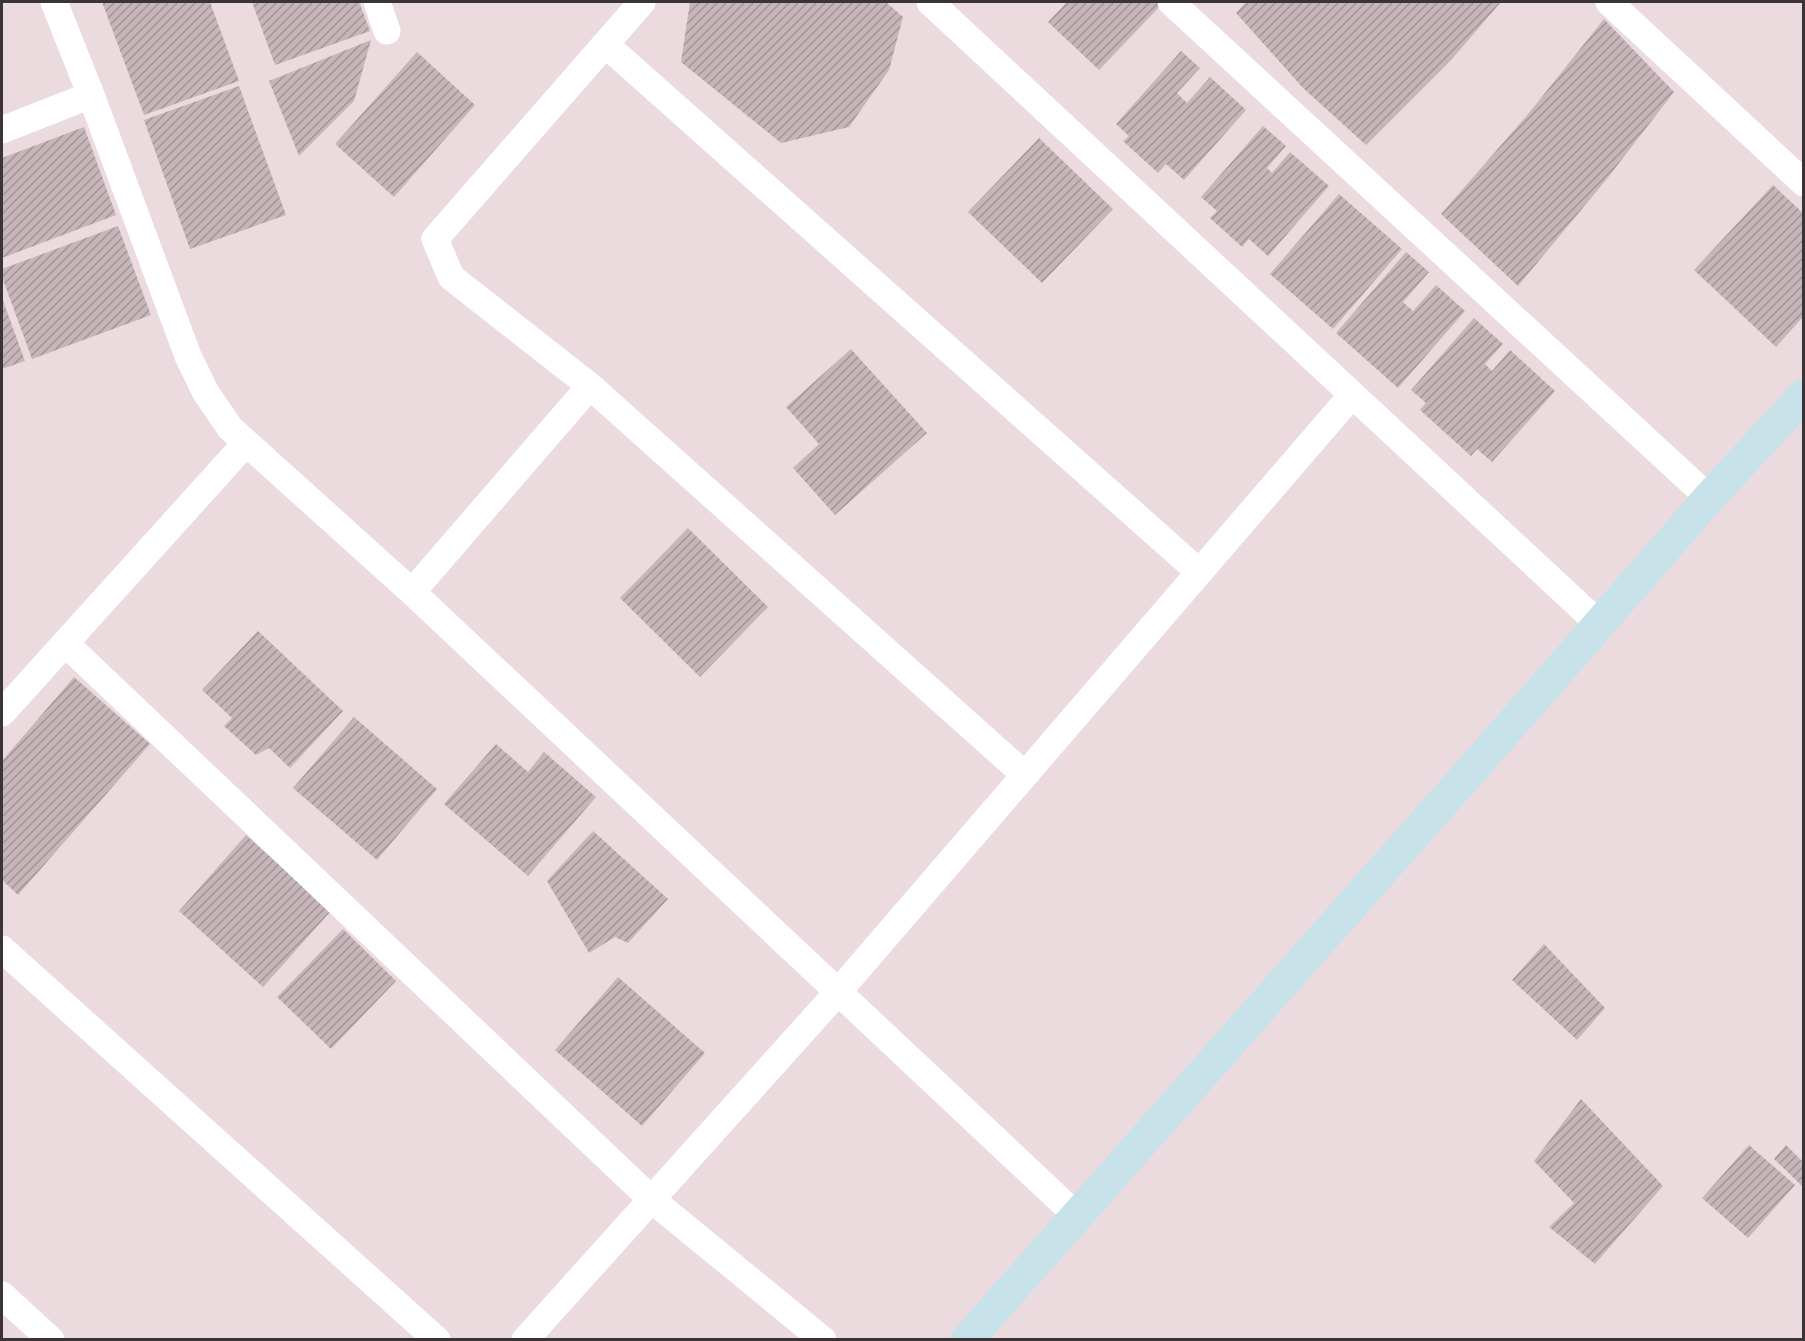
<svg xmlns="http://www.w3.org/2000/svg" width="1805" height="1341" font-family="Quicksand,sans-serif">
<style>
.building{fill:url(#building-hatch)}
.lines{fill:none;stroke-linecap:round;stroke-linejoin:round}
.street{stroke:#fff;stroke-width:27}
.secondary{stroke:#c8e2ea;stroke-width:33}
</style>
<defs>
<pattern id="building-hatch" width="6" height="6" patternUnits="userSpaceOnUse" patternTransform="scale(1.5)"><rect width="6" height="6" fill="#c6b6ba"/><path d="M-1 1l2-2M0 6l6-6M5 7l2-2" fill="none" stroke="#a29598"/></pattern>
</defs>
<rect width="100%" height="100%" fill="#ebdbdf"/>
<path class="building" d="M102,2H210L239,81L144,115Z
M252,2H359L370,31L275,65Z
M690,2H886L903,17L889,70L849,127L781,143L681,62Z
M1067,2H1164L1099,70L1048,22Z
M1246,2H1501L1452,59L1366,145L1303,88L1236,13Z
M1604,19L1674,92L1606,180L1518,286L1441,214L1529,113Z
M371,40L354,101L299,156L269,81Z
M1181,51L1200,68L1177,93L1187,103L1210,77L1246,110L1184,180L1166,164L1158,173L1123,141L1129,136L1116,124Z
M417,52L475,105L394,197L335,144Z
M239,86L286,215L190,249L144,120Z
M1263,126L1286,146L1267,168L1272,173L1290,152L1329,186L1268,256L1249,239L1242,247L1210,218L1217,211L1201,197Z
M84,127L116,215L2,258V158Z
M1039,138L1113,209L1042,283L968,212Z
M1773,185L1803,213V317L1776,347L1694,270Z
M1339,194L1402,249L1333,329L1270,274Z
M118,226L151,315L32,359L2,277V269Z
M1406,252L1429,272L1403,302L1413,311L1436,285L1465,311L1398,388L1336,333Z
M2,298L25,361L2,369Z
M1474,318L1503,344L1485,364L1492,371L1510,350L1555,391L1492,462L1477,449L1471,456L1420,410L1426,403L1411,390Z
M851,349L927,433L835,515L793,468L819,444L786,407Z
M688,528L768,607L700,677L620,598Z
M258,631L343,711L290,768L269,748L256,755L224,726L232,718L202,690Z
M74,677L150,744L18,895L2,880V761Z
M354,717L437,789L377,860L293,788Z
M496,744L528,772L544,752L596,797L528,876L444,804Z
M593,831L668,899L628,943L615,937L589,953L547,881Z
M246,835L331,911L263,987L179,911Z
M343,929L396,981L331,1049L277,997Z
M1544,944L1605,1008L1577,1040L1512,980Z
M618,977L705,1053L642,1126L555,1050Z
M1581,1099L1663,1186L1595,1264L1549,1227L1574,1203L1534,1161Z
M1749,1145L1795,1185L1748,1238L1702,1198Z
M1786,1145L1803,1162V1187L1774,1159Z"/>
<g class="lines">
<path class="street" d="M54,2L91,95L188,356L206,393L230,428L412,592L590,386L451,277L435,239L642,2
M377,2L387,31
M930,2L1599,624
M1171,2L1709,498
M1609,2L1804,183
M605,44L1199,572
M2,130L91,95
M590,386L1025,775
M412,592L1077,1216
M65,643L651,1199L823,1340
M2,713L246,443
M2,949L437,1340
M2,1295L51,1340
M525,1340L838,992L1352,395"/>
<path class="secondary" d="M967,1340L1521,714L1709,498L1804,395"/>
</g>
<rect width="1805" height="1341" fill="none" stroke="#3a3436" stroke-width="6"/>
</svg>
